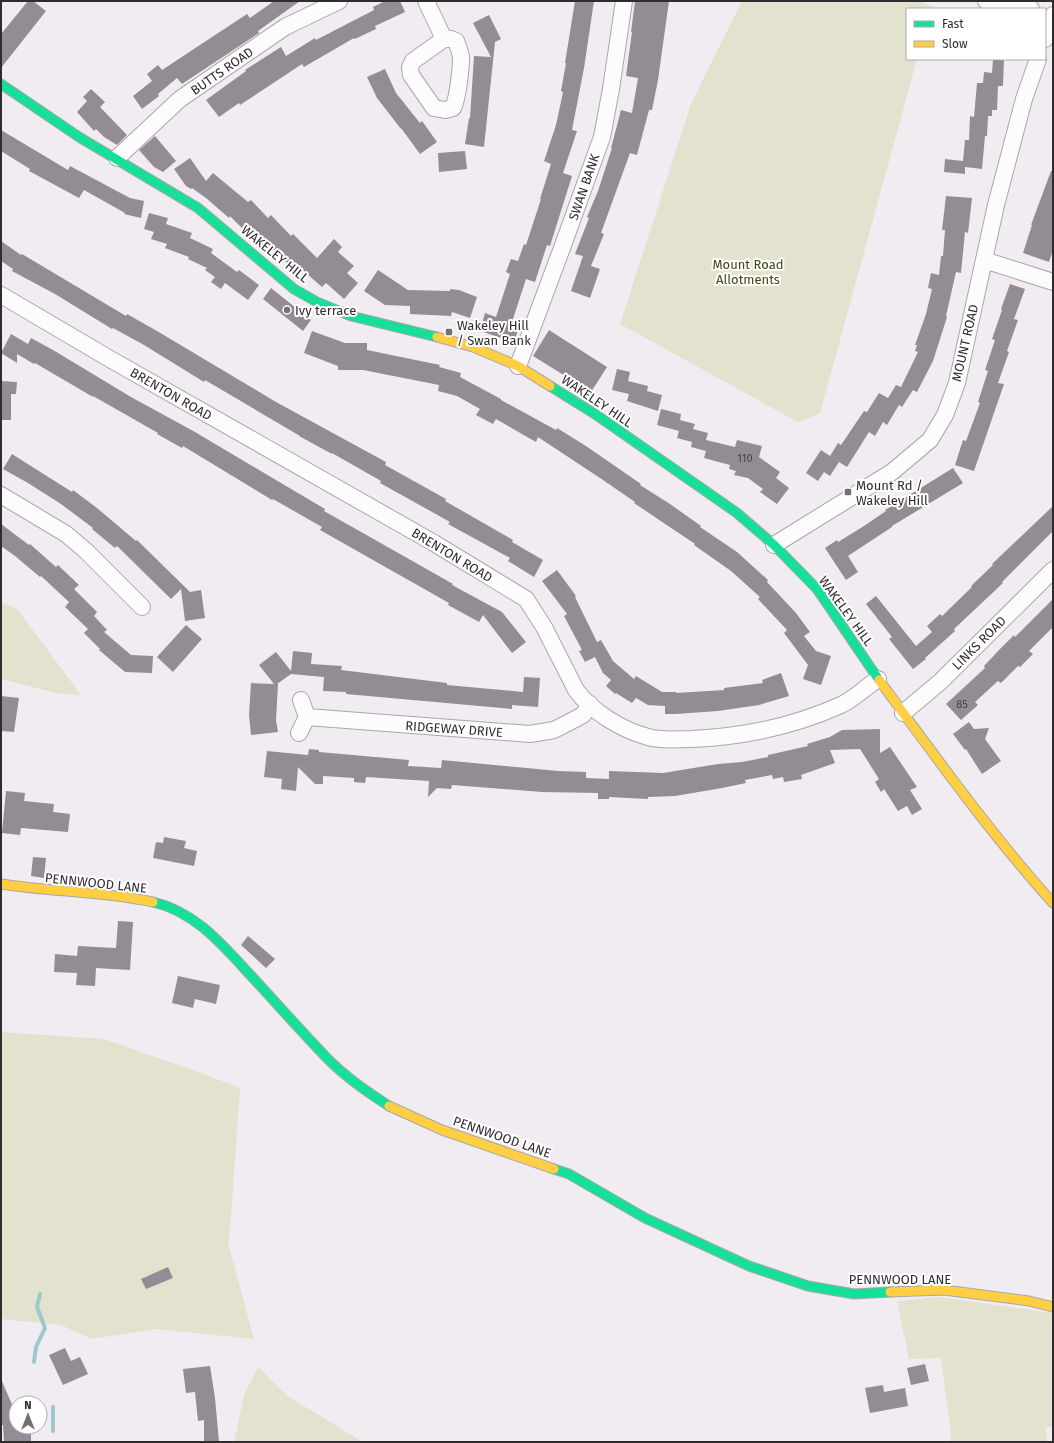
<svg xmlns="http://www.w3.org/2000/svg" width="1054" height="1443" font-family="'Fira Sans',sans-serif">
<style>
.green{fill:#e2e2ce}
.lines{fill:none;stroke-linecap:round;stroke-linejoin:round}
.stream{stroke:#9ec8cb;stroke-width:4}
.building{fill:#948c94}
.street-casing{stroke:#aaa6aa;stroke-width:18}
.fast-casing{stroke:#aaa6aa;stroke-width:11}
.slow-casing{stroke:#aaa6aa;stroke-width:11}
.street{stroke:#fdfcfd;stroke-width:16}
.fast{stroke:#16e098;stroke-width:9}
.slow{stroke:#ffcf43;stroke-width:9}
.poi-dot{fill:#736f73;stroke:#fff;stroke-width:1.5}
.labels{text-anchor:middle;dominant-baseline:central;stroke-width:4;stroke-linejoin:round;paint-order:stroke}
.number-label{font-size:11px;fill:#484348}
.street-label{font-size:13px;fill:#2f2b2f;stroke:#fff}
.park-label{font-size:13px;fill:#45470f;stroke:#fff}
.poi-label{font-size:13px;fill:#2f2b2f;stroke:#fff;text-anchor:start}
</style>
<rect width="100%" height="100%" fill="#f1ecf1"/>
<path class="green" d="M742,1H919L932,6L931,9H907V59H917L820,413L798,422L620,324L691,104Z
M1,602L18,610L81,695L56,693L1,679Z
M1,1032L104,1039L201,1073L240,1088L231,1217L228,1243L254,1339L155,1329L92,1339L61,1325L1,1319Z
M939,1297L1053,1313V1427H1046L1047,1442H950L951,1434L941,1358L909,1359L897,1301Z
M258,1367L289,1397L363,1442H234L244,1395Z"/>
<g class="lines">
<path class="stream" d="M34,1362L36,1347L45,1328L37,1307L40,1294
M53,1407V1431"/>
</g>
<path class="building" d="M28,1H33L46,11L1,68V34Z
M274,1H300L258,31L259,33L182,84L177,78L158,94L159,96L142,109L133,96L152,81L147,74L158,65L162,70L247,14L250,18Z
M385,1H400L405,12L375,26L376,29L355,39L354,38L304,67L302,64L240,105L239,103L219,117L206,100L246,71L245,70L281,47L286,56L315,38L316,40L374,10L373,7Z
M575,1H594L584,68L572,130L577,131L563,173L572,176L550,246L547,245L535,282L526,279L512,322L520,324L514,342L480,331L485,313L496,317L510,274L506,272L511,259L518,261L524,244L526,245L541,199H540L551,164L544,161L556,125L563,92L561,91L566,63H565Z
M635,1H669L658,80L652,110H649L637,155L630,153L601,233L604,234L591,266L600,269L590,298L571,291L583,256L575,254L589,218L587,217L598,191L612,148H611L621,110L632,113L638,78L626,76L632,32H631Z
M489,15L501,39L495,42L484,147L465,144L469,118H470L474,56L491,57L473,23Z
M993,59H1004L1003,86H998L997,110H992V116H988L987,136H985L982,169L965,167V174L944,172L945,159L963,161L965,140H969L970,116L974,117L977,83H983L984,72L992,73Z
M385,69L396,93L420,123L422,121L437,142L420,154L401,128V129L377,98L367,77Z
M91,89L105,102L100,107L127,135L117,145L104,137L96,129L94,131L77,112L87,101L83,97Z
M1,130L68,170L70,166L130,198L144,201L141,218L124,214L125,213L84,190L79,198L29,171L30,169L1,151Z
M155,136L176,161L163,172L154,167L139,150Z
M465,151L467,169L439,172L438,153Z
M190,158L206,181L213,173L248,202L251,200L268,218L271,215L291,236L293,234L317,258L334,239L342,247L338,252L354,266L347,273L358,283L344,299L326,283L322,287L298,266L294,270L270,246L267,249L247,227L244,230L230,216L229,218L206,198L192,188L191,189L186,186L174,169Z
M1051,171H1053V250L1049,262L1023,253L1032,225H1031Z
M946,196L972,198L968,233L965,232L961,273L956,272L946,316L947,317L933,361L917,392L913,390L902,407L899,405L887,425L883,422L875,436L869,432L847,467L839,462L830,476L824,472L818,481L806,473L821,450L830,456L838,443L841,445L864,411L867,412L879,393L888,398L896,385L901,387L918,352L915,351L917,345H915L926,314L932,289L928,288L931,273L939,275L941,256H943L945,230H942Z
M149,213L168,218L166,224L192,233L190,238L213,249L211,253L237,272L239,270L259,285L248,300L225,283L221,289L211,282L215,277L205,270L207,268L188,259L189,257L165,248L167,244L151,239L154,232L144,229Z
M1,241L21,255L22,254L126,316L127,314L157,331L276,402L386,462L385,465L446,499L445,501L513,540L512,542L543,560L534,577L508,561L510,558L448,524L450,522L380,483L381,481L332,453V454L299,436H300L205,380L204,382L144,345L113,328L112,329L55,294L12,271L13,269L1,261Z
M378,270L408,290L450,291V289L459,290L477,297L470,318L452,312L451,316L410,314V306L385,305L364,291Z
M1010,284L1025,289L1014,319L1018,320L1007,351L1009,352L998,383L1004,384L974,471L955,465L963,440L966,441L980,403L978,402L988,371L985,370L995,340L992,339L1002,310L1001,309Z
M271,288L311,320L303,331L263,299Z
M549,330L607,367L591,392L533,356Z
M312,331L345,343H367V350L440,365L439,367L461,373L460,377L501,399V400L556,430L557,428L586,446L641,484L640,485L670,504L701,526L700,527L737,552L768,580L767,582L796,613L810,632L804,636L816,651L831,656L821,685L803,679L808,665L784,633L787,630L758,599L760,597L731,571L694,545L695,544L634,503L635,502L603,480L538,437L536,442L496,419L493,424L476,415L480,409L457,396L438,391L439,385L363,370H338V366L304,353Z
M11,334L28,344L31,338L53,350L131,397L195,432L325,509L324,511L453,584L452,585L502,612L526,642L512,653L483,615L479,622L448,605L449,603L320,530L322,527L273,499L272,500L183,446L182,448L157,434L158,433L93,396V397L35,363L34,364L17,354V363L1,353Z
M617,369L630,372L628,381L648,386L647,391L662,395L658,411L627,401L629,394L612,390Z
M1,381L17,382L16,394H11V420H1Z
M661,409L681,414L680,420L695,424L693,429L708,433L706,440L735,447L737,440L762,446L759,457L780,472L776,478L789,488L777,504L760,492L763,489L748,478L734,475L736,471L729,469L730,465L704,458L706,451L691,447L692,442L677,438L679,431L657,425Z
M12,454L72,492L73,490L97,508L136,541L137,540L190,592L201,590L205,618L185,621L181,589L171,599L117,546L115,548L92,529L93,528L61,504L28,483L3,469Z
M953,468L963,483L892,526V527L848,556L858,572L846,580L825,548L837,540L838,542L864,526L886,511L885,510Z
M1053,506V531L1002,582L1003,583L954,629L955,631L925,658L926,659L913,669L889,639L892,637L866,604L876,596L916,646L932,632L927,626L940,614L942,616L972,587L971,586L993,565L992,564Z
M1,524L29,545L30,544L56,567L58,565L79,585L74,589L97,612L94,616L107,630L104,632L131,655L153,656L152,673L125,672L99,650L100,649L84,633L88,629L65,607L69,602L41,576L40,577L15,556L1,546Z
M557,570L576,596L575,597L597,642L601,640L613,661L634,679L636,676L662,692H676V693L724,690V688L763,683L762,680L781,673L789,696L759,705L718,711L676,714H665V706L648,705L636,698L632,703L616,693L615,694L606,686L611,680L603,673L595,657L585,662L579,651L582,650L564,616L567,614L542,581Z
M1053,599V627L1029,651L1033,654L1020,667L1018,666L1001,683L998,681L975,702L978,705L961,720L946,704L985,668L984,666L1001,648L1014,635L1015,637Z
M186,625L202,639L173,672L157,657Z
M293,651L312,653L311,664L342,666L341,670L447,683V685L523,692L524,677L540,678L538,707L512,705V709L346,694V692L323,691L324,677L291,674L277,684H278L276,720L278,732L251,735L249,715L251,683L274,684L259,665L276,652L291,671Z
M1,696L19,698L14,732L1,731Z
M969,722L974,729L989,728L985,739L1001,761L982,774L966,749L965,750L953,734Z
M880,729V753L890,747L917,787L910,790L922,809L912,815L907,806L898,811L884,789L881,792L875,782L879,779L860,749L830,750L835,763L801,775L802,779L784,782L783,777L773,779L772,775L745,780L746,783L722,788L675,796L648,797V799L609,797V799H598V793L542,792L452,785L451,789L437,788L428,797L429,781L366,777L365,783L354,782V778L323,776V784H315L298,767L296,791L281,789L282,779L264,777L267,751L308,755L309,749L319,750V752L409,760L408,766L441,768L442,760L558,771L586,772V778L609,779V771L663,773L718,764L742,762L768,757V755L808,746L807,744L830,737L842,730Z
M6,791L25,793L24,801L54,804L53,812L70,814L68,832L21,828L20,835L2,833Z
M164,837L186,841L184,848L197,851L194,866L153,858L156,842L163,843Z
M33,857L46,858L44,878L31,876Z
M118,921L133,922L130,970L96,968L95,986L76,985L77,973L54,972L55,954L77,956L78,946L116,948Z
M248,936L275,959L266,968L241,945Z
M178,976L220,985L216,1004L195,999L193,1008L172,1003Z
M168,1267L173,1278L146,1289L141,1279Z
M65,1348L71,1361L80,1357L88,1374L63,1385L49,1355Z
M925,1364L929,1381L911,1385L907,1368Z
M210,1366L215,1398L219,1442H204V1420L198,1421L195,1392L186,1393L183,1369Z
M1,1379L14,1409H16V1427H31V1442H4L3,1425H1Z
M883,1385L884,1392L905,1388L908,1406L870,1413L865,1388Z"/>
<g class="lines">
<defs>
<path id="street" d="M426,1L444,39
M986,1L1031,9
M444,39H451L456,41C458,46 460,51 461,57C461,68 458,98 453,108L445,110L434,108L411,75L410,67L413,61Z
M1045,39L1053,15
M117,158L180,99L285,27L339,1
M984,260L1053,282
M1,295L110,359L434,543L526,599L544,627L576,690C592,712 622,730 648,737C662,741 677,739 691,739C742,737 794,726 841,705C854,699 866,687 878,679
M518,366L562,248L602,137L611,89L624,1
M1,495L66,534L86,551L142,607
M774,545L892,472L930,440L945,415L957,383L996,205L1024,99L1038,59
M903,713L940,682L1053,570
M307,717L530,734L554,730L583,715L590,704
M299,733L307,717L301,700"/>
<path id="fast" d="M1,84L79,137L198,208L294,289L317,302L351,316L437,337
M550,386L595,414L737,513L774,545L817,589L879,680
M153,902C197,912 225,948 255,980C278,1005 301,1031 325,1056C344,1076 366,1091 389,1106
M554,1169L569,1174L645,1218L749,1266L808,1286L854,1294L890,1292"/>
<path id="slow" d="M437,337L473,347L518,366L550,386
M879,680C935,756 990,833 1053,903
M1,884C51,892 103,891 153,902
M389,1106L442,1130L554,1169
M890,1292L944,1290L1029,1301L1053,1307"/>
</defs>
<use href="#street" class="street-casing"/>
<use href="#fast" class="fast-casing"/>
<use href="#slow" class="slow-casing"/>
<use href="#street" class="street"/>
<use href="#fast" class="fast"/>
<use href="#slow" class="slow"/>
</g>
<g class="poi-dot">
<circle cx="287" cy="310" r="4"/>
<rect x="445" y="328" width="8" height="8" rx="2"/>
<rect x="844" y="488" width="8" height="8" rx="2"/>
</g>
<g class="labels">
<g class="number-label">
<text x="745" y="458">110</text>
<text x="962" y="704">85</text>
</g>
<g class="street-label">
<text transform="translate(222 71) rotate(-35)">BUTTS ROAD</text>
<text transform="translate(584 187) rotate(-71)">SWAN BANK</text>
<text transform="translate(275 254) rotate(39)">WAKELEY HILL</text>
<text transform="translate(965 343) rotate(-77)">MOUNT ROAD</text>
<text transform="translate(171 394) rotate(30)">BRENTON ROAD</text>
<text transform="translate(597 401) rotate(34)">WAKELEY HILL</text>
<text transform="translate(452 555) rotate(31)">BRENTON ROAD</text>
<text transform="translate(846 611) rotate(54)">WAKELEY HILL</text>
<text transform="translate(979 643) rotate(-45)">LINKS ROAD</text>
<text transform="translate(454 729) rotate(4)">RIDGEWAY DRIVE</text>
<text transform="translate(96 883) rotate(6)">PENNWOOD LANE</text>
<text transform="translate(502 1137) rotate(19)">PENNWOOD LANE</text>
<text x="900" y="1279">PENNWOOD LANE</text>
</g>
<g class="park-label">
<text x="748" y="264">Mount Road<tspan x="748" dy="15">Allotments</tspan></text>
</g>
<g class="poi-label">
<text x="295" y="310">Ivy terrace</text>
<text x="457" y="325">Wakeley Hill<tspan x="457" dy="15">/ Swan Bank</tspan></text>
<text x="856" y="485">Mount Rd /<tspan x="856" dy="15">Wakeley Hill</tspan></text>
</g>
</g>
<rect width="1054" height="1443" fill="none" stroke="#2f2b2f" stroke-width="4"/>
<rect x="906" y="8" width="140" height="52" fill="#ffffff" stroke="#acaaac"/>
<rect x="914" y="21" width="20" height="6" fill="#16e098" stroke="#acaaac"/>
<text x="942" y="28" font-size="12" fill="#2f2b2f">Fast</text>
<rect x="914" y="41" width="20" height="6" fill="#ffcf43" stroke="#acaaac"/>
<text x="942" y="48" font-size="12" fill="#2f2b2f">Slow</text>
<g transform="translate(28 1415)"><circle r="19" fill="#ffffff" stroke="#acaaac"/>
<path d="M0-3L7 15L0 10L-7 15Z" fill="#736f73"/>
<text y="-6" font-size="11" font-weight="bold" text-anchor="middle" fill="#2f2b2f">N</text>
</g>
</svg>
